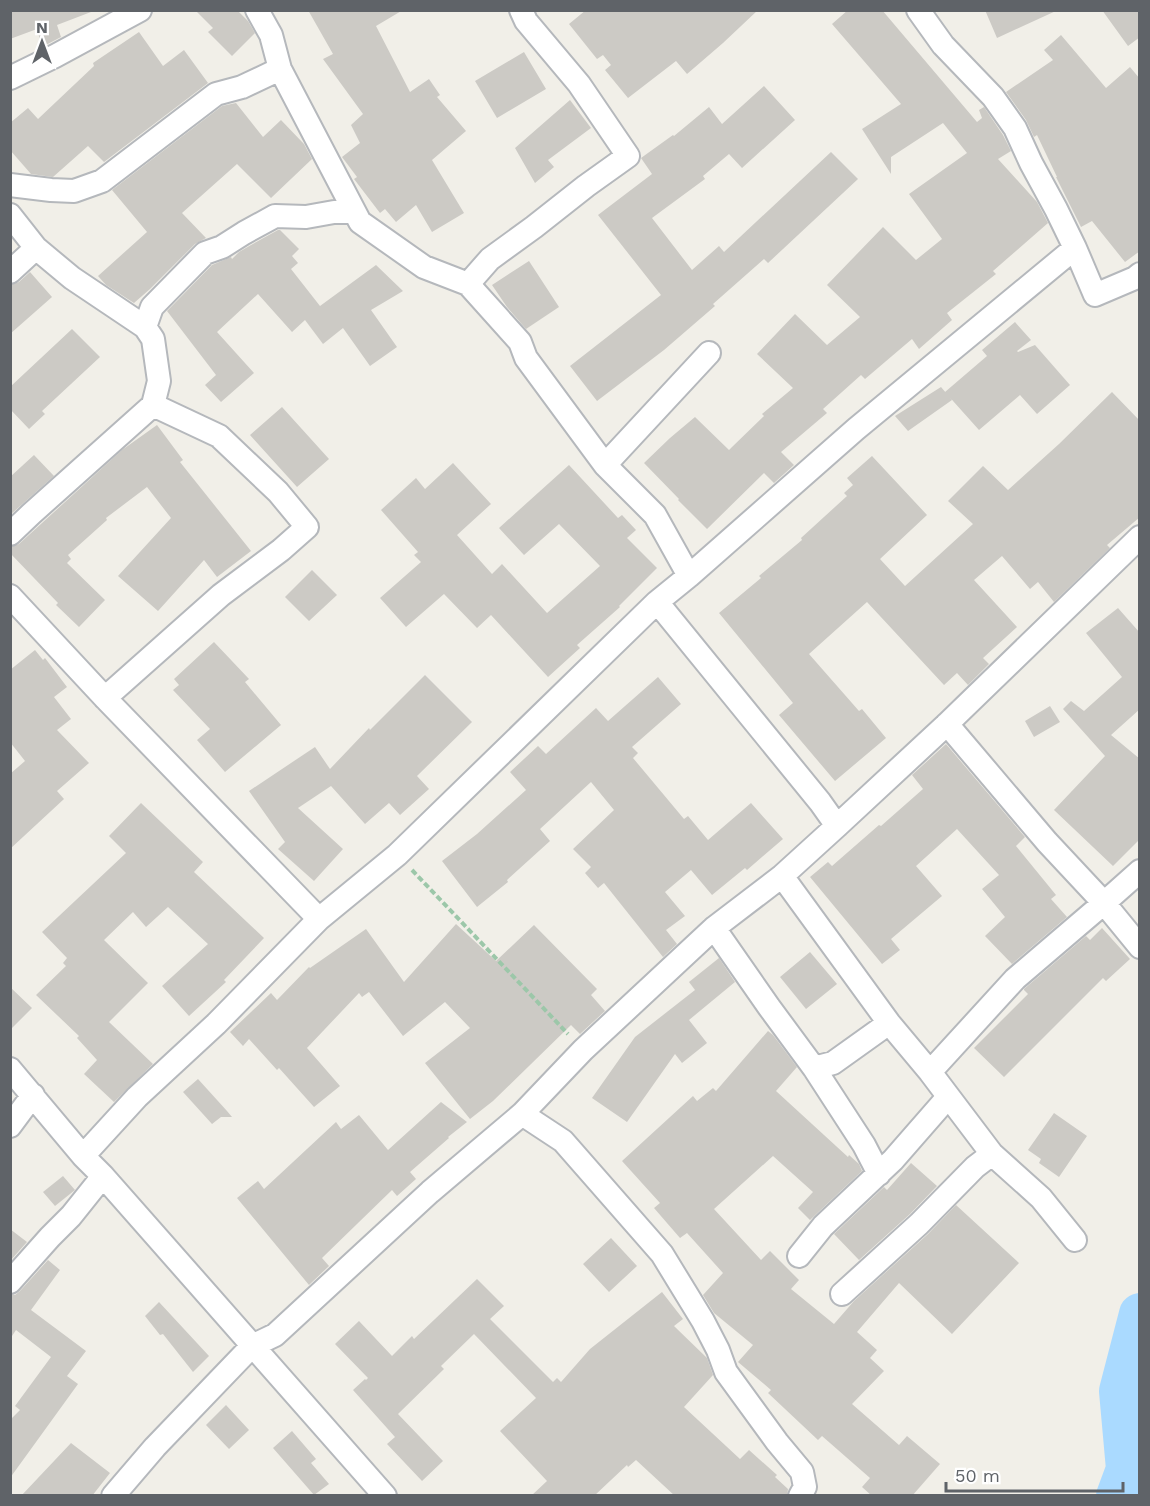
<svg xmlns="http://www.w3.org/2000/svg" width="1150" height="1506" font-family="'Work Sans',sans-serif">
<style>
.lines{fill:none;stroke-linecap:round;stroke-linejoin:round}
.stream{stroke:#aadaff;stroke-width:7}
.river{stroke:#aadaff;stroke-width:42}
.building{fill:#cccac5}
.minor-casing{stroke:#b5b8bc;stroke-width:26}
.path{stroke:#9cc7a9;stroke-width:4;stroke-dasharray:6 3;stroke-linecap:butt}
.minor{stroke:#fff;stroke-width:22}
</style>
<rect width="100%" height="100%" fill="#f1efe8"/>
<g class="lines">
<path class="stream" d="M1120,1391L1140,1395"/>
<path class="river" d="M1117,1496L1127,1469L1120,1391L1140,1314"/>
</g>
<path class="building" d="M10,10H91V12L57,25L61,37L42,47L37,29L10,39Z
M195,10H237L248,21L255,33L232,56L208,32L213,28Z
M308,10H403L376,26L410,92L429,79L440,95L437,97L466,131L432,160L464,213L432,232L416,205L396,222L385,209L380,213L354,179L357,177L342,157L360,143L351,125L363,114L323,59L333,54Z
M586,10H758L723,43L687,74L676,61L628,98L605,70L611,65L603,55L597,59L569,24Z
M848,10H882L977,122L982,118L979,110L984,107L1003,135L1011,151L998,159L1037,202L1048,223L993,271L996,274L947,313L952,320L919,349L912,339L865,379L861,375L823,409L827,413L781,452L794,465L774,483L764,473L707,529L678,500L679,499L644,463L670,438L695,417L729,450L732,447L764,416L762,414L793,388L757,354L795,314L827,345L860,317L827,285L883,227L916,260L942,239L909,194L967,153L943,123L891,157V174L862,129L901,104L832,24Z
M985,10H1058L997,38Z
M1102,10H1140V37L1128,46Z
M139,32L163,66L184,50L208,83L104,162L88,146L53,177L31,174L10,150V123L28,108L38,119L94,66L93,63Z
M1061,35L1106,88L1130,67L1140,79V251L1125,262L1092,221L1081,227L1056,177H1057L1037,135L1034,137L1026,120L1006,92L1053,60L1044,50Z
M524,52L546,89L497,118L475,81Z
M764,86L795,120L742,168L729,154L703,176L705,179L652,218L692,270L719,246L724,252L831,152L858,179L768,263L764,259L713,304L715,306L664,350L597,401L570,366L661,295L598,215L652,174L641,158L673,135L674,136L709,107L722,124Z
M570,100L591,128L548,160L554,167L535,183L515,148Z
M236,103L263,137L281,120L304,144L312,159L271,198L237,164L182,213L206,238L195,244L150,289L134,303L106,285L98,276L147,232L112,190L222,106Z
M278,230H280L299,249L292,256L298,263L291,269L320,306L376,265L403,291L371,310L397,347L370,366L343,328L323,344L305,320L292,332L258,294L217,332L254,373L221,402L205,385L216,375L167,311L212,265L231,257L232,259L239,252L251,245Z
M529,261L559,307L526,329L507,307L492,285Z
M30,272L52,297L10,334V285L19,282Z
M1015,322L1031,340L1017,351L1018,352L1035,345L1070,385L1037,414L1020,395L979,430L945,392L987,356L982,350Z
M72,329L100,357L42,411L45,414L29,429L10,409V387Z
M941,387L952,400L908,431L895,416Z
M1112,392L1140,421V517L1107,545L1110,548L1054,602L1038,582L1030,589L1002,556L974,580L1017,627L983,658L989,664L968,685L957,673L944,685L867,602L809,654L859,711L862,709L886,738L835,781L779,715L793,703L719,613L761,578L759,576L802,540L801,538L847,496L844,493L853,485L847,478L872,456L927,515L880,559L905,586L973,524L948,501L983,466L1008,490L1059,444Z
M282,407L329,459L297,487L250,435Z
M157,425L183,460L180,462L251,551L217,577L204,560L158,611L118,576L171,518L147,487L106,518L107,520L68,555L71,559L67,563L105,600L79,627L56,605L58,603L10,553V547L19,544L122,450Z
M34,455L54,476L10,515V477Z
M453,463L491,504L457,535L492,574L502,564L547,613L600,566L559,524L524,555L499,528L569,465L618,518L622,515L636,530L627,538L657,568L619,606L620,607L577,645L580,648L548,677L491,615L477,628L444,594L406,627L380,598L421,562L414,555L418,552L381,510L416,478L425,489Z
M312,570L337,595L309,621L285,597Z
M1118,608L1140,633V709L1111,735L1140,759V839L1113,866L1054,810L1105,756L1063,709L1071,701L1084,711L1122,677L1086,633Z
M214,642L249,679L245,682L281,725L225,772L197,740L210,729L173,690L179,685L174,679Z
M35,650L43,660L45,658L67,687L54,697L71,719L57,730L89,763L57,791L64,799L10,849V774L25,761L10,742V670Z
M425,675L472,722L417,776L429,789L400,815L389,803L365,824L331,786L298,808L343,849L314,881L278,849L285,842L249,791L315,747L330,769L369,728L370,730Z
M658,677L681,704L632,747L638,753L633,758L684,819L688,816L708,840L751,803L783,839L747,870L745,868L712,895L691,870L665,892L685,916L666,930L677,944L663,957L604,883L598,888L585,873L591,867L573,849L614,810L591,782L540,829L550,841L507,880L508,882L477,907L442,861L477,834L526,790L510,772L538,746L546,754L596,708L608,721Z
M1050,706L1060,722L1034,737L1025,721Z
M946,744L1025,837L1016,846L1056,895L1051,899L1067,917L1012,964L985,936L1005,917L982,889L999,875L957,829L916,866L942,896L891,939L900,950L882,964L810,877L828,862L832,866L879,825L881,826L923,789L912,775Z
M141,803L203,862L194,872L264,938L224,980L226,982L189,1016L162,986L208,944L168,907L146,927L133,912L104,940L148,983L109,1022L153,1064L114,1102L84,1074L97,1060L77,1038L79,1036L36,995L66,966L63,963L67,958L42,932L126,853L109,836Z
M456,924L496,961L534,925L597,989L591,995L605,1011L580,1034L571,1025L493,1101L470,1119L425,1063L470,1028L445,1002L403,1036L369,992L362,997L359,993L307,1048L340,1086L314,1107L279,1068L277,1070L249,1039L243,1046L230,1032L271,993L277,1000L309,967L310,968L366,929L404,982Z
M1102,928L1130,959L1106,981L1103,978L1004,1077L974,1048L1028,994L1024,990V989L1086,936L1090,940Z
M810,952L837,984L806,1009L780,977Z
M719,958L735,982L689,1020L707,1043L682,1063L675,1054L627,1122L592,1098L635,1037L695,990L689,982Z
M10,987L32,1008L10,1030Z
M768,1031L773,1035L797,1067L776,1091L848,1157L849,1155L859,1164L862,1171L810,1220L798,1208L813,1192L773,1156L714,1209L761,1260L770,1251L799,1280L791,1289L834,1324L854,1301L928,1234L956,1205L1019,1263L952,1334L899,1283L857,1332L877,1350L870,1358L884,1371L852,1404L899,1445L907,1436L940,1464L912,1496H872L862,1487L870,1478L822,1436L818,1440L768,1393L771,1390L738,1362L753,1345L714,1313L703,1295L723,1273L687,1233L680,1238L654,1208L660,1203L622,1161L693,1096L697,1101L713,1088L716,1091Z
M198,1079L227,1111L232,1117H221L212,1124L183,1092Z
M441,1102L467,1122L448,1137L449,1138L410,1172L416,1179L397,1196L392,1190L322,1258L329,1266L309,1285L237,1198L258,1181L264,1189L336,1122L341,1129L359,1115L388,1150Z
M1054,1113L1087,1136L1059,1177L1039,1163L1041,1159L1028,1150Z
M911,1163L937,1186L910,1214L859,1260L834,1234L884,1187L887,1190Z
M63,1176L75,1190L55,1206L43,1192Z
M10,1229L27,1242L10,1261Z
M611,1238L637,1266L609,1292L583,1264Z
M48,1260L60,1270L31,1310L86,1351L67,1376L78,1384L10,1478V1420L20,1410L15,1406L51,1357L16,1330L10,1339V1295H15L20,1291Z
M477,1279L504,1306L490,1319L553,1382L557,1378L561,1382L590,1349L662,1292L683,1319L674,1326L707,1358L713,1375L684,1407L740,1459L749,1450L777,1475L775,1477L788,1489L787,1496H675L636,1460L628,1467L627,1465L594,1496H531L547,1481L500,1431L536,1398L474,1334L441,1366L444,1369L398,1414L443,1461L422,1481L387,1444L395,1437L353,1390L365,1379L366,1380L368,1378L335,1344L359,1321L392,1356L412,1336L414,1339Z
M159,1302L209,1356L193,1372L163,1334L160,1335L145,1316Z
M226,1405L249,1430L229,1449L206,1425Z
M292,1431L316,1459L311,1463L329,1484L314,1495L273,1448Z
M71,1443L110,1473L92,1496H21Z"/>
<g class="lines">
<defs>
<path id="minor" d="M257,10L271,35L280,69L360,222L424,267L468,284L520,342L526,358L605,465
M918,10L943,45L993,97L1015,128L1031,163L1056,209L1075,248
M10,78L55,56L140,10
M10,185L51,190L74,191L102,181L216,94L242,87L280,69
M10,215L36,248L72,278L145,327L153,339L159,381L153,405L31,514L10,534
M10,272L36,248
M468,284L490,259L534,227L586,186L628,156L579,84L526,21L521,10
M145,327L152,307L205,253L222,247L244,233L275,216L306,217L334,212H354
M689,576L655,515L605,465L709,353
M10,596L105,698L319,919
M657,602L820,802L837,826
M105,698L221,595L281,550L307,527L278,492L219,436L153,405
M947,724L1047,842L1104,903L1140,947
M782,876L889,1023L930,1072L992,1154L1041,1198L1075,1240
M714,928L769,1007L814,1068L864,1145L879,1174
M814,1068L833,1063L889,1023
M10,1069L83,1156L103,1176L385,1496
M930,1072L1015,979L1104,903L1140,871
M522,1114L563,1141L662,1254L703,1321L718,1350L726,1372L777,1442L802,1472L805,1487L800,1496
M10,1126L33,1095
M83,1156L137,1097L216,1024L319,919L397,855L657,602L689,576L856,429L1075,248L1095,295L1135,278L1140,274
M799,1256L823,1226L893,1160L948,1097
M10,1282L50,1237L71,1216L103,1176
M842,1294L919,1224L975,1167L992,1154
M113,1496L155,1447L252,1346L275,1335L430,1192L522,1114L583,1050L714,928L782,876L837,826L947,724L1140,537"/>
</defs>
<use href="#minor" class="minor-casing"/>
<path class="path" d="M412,870L568,1034"/>
<use href="#minor" class="minor"/>
</g>
<rect width="1150" height="1506" fill="none" stroke="#5f6368" stroke-width="24"/>
<g transform="translate(42 42)" stroke="#ffffff" stroke-width="4.5" paint-order="stroke">
<path d="M0-4.5L10 22L0 15L-10 22Z" fill="#5f6368"/>
<text y="-9" font-size="16" font-weight="bold" text-anchor="middle" fill="#5f6368">N</text>
</g>
<path d="M946 1482v9h177v-9" fill="none" stroke="#5f6368" stroke-width="3"/>
<text x="955" y="1482" font-size="18" fill="#5f6368" stroke="#ffffff" stroke-width="4.5" paint-order="stroke">50 m</text>
</svg>
